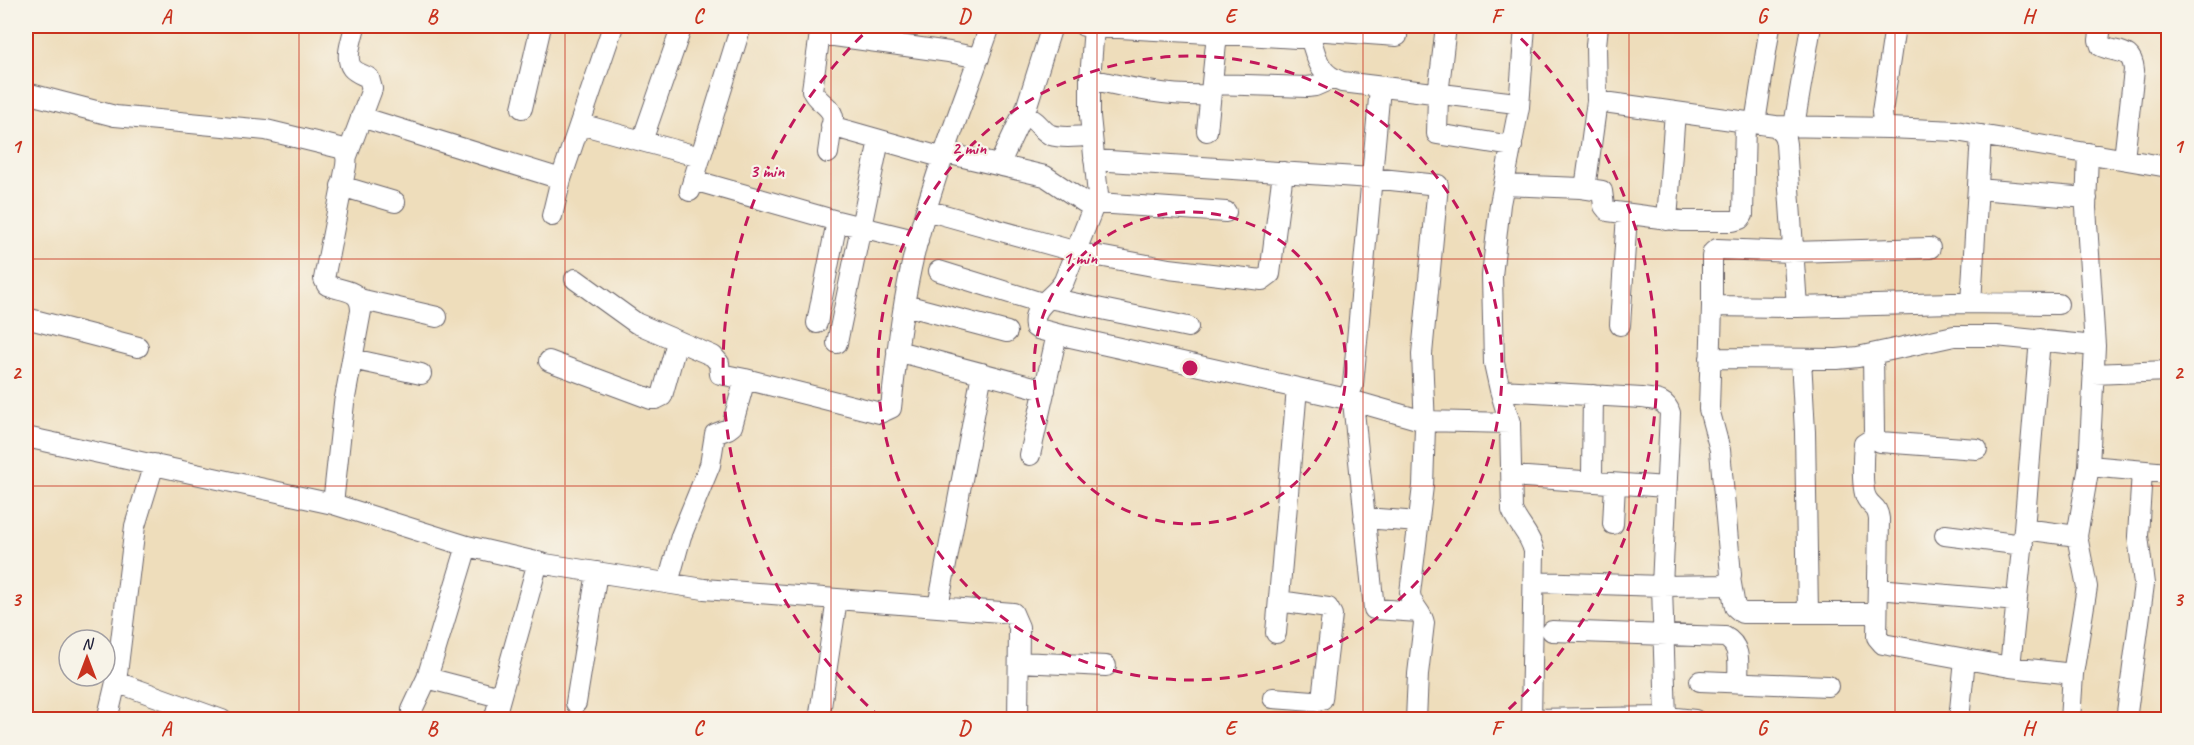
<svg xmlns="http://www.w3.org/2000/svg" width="2194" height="745" font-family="Caveat,sans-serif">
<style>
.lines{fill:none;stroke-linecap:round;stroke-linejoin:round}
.minor-casing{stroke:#696368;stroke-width:22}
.minor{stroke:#fff;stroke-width:20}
.grid{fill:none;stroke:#c8321e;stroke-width:1.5;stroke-opacity:0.55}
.ring{fill:none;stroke:#c2185b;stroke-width:3;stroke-dasharray:10 8}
.centre{fill:#c2185b;stroke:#f7f3e8;stroke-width:3}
.ring-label{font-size:18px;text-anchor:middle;font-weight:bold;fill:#c2185b;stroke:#f7f3e8;stroke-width:4.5;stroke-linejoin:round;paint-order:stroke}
.neatline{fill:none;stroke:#c8321e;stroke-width:2}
.grid-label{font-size:20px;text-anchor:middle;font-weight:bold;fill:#c8321e}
</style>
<rect width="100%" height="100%" fill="#f7f3e8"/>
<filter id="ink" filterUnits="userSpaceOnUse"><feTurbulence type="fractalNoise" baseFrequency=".0167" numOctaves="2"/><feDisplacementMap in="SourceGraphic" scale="12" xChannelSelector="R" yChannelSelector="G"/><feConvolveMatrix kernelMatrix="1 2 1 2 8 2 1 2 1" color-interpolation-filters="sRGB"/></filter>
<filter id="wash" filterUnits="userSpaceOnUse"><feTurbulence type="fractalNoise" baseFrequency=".008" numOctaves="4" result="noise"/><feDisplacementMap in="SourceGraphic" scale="24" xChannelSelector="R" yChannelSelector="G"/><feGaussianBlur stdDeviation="1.35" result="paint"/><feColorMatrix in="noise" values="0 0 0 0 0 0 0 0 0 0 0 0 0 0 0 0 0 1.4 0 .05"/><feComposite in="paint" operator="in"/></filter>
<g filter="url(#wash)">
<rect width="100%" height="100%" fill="#edb"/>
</g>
<g filter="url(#ink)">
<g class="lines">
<defs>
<path id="minor" d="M821,26L812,90C816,102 830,104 833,117L828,153
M1084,26L1297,38L1310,37L1313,26
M1446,26L1438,95L1437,134L1512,146
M1895,26L1882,112L1883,122L1889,128L1956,131L2168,167
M2101,26L2099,40L2101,46C2117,54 2132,47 2134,70L2124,159
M1094,27L1090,79V116L1098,195L1064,281C1055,298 1031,304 1035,327L1038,329L1057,334L1347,399L1353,385L1380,88
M1312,30L1397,36
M820,34L949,52L979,58
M1310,37C1317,58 1318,74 1342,82L1508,102L1515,104L1519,107L1500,204L1492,276L1494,363L1500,390L1510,423L1512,510C1518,525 1530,534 1534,551L1531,720
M1090,79C1130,88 1169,97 1210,95
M1212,84L1307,87L1315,86L1331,79
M26,93L115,116L266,130L340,148C347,153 347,158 346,166L324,279L327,285C344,292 361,288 361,311L344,403L333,504L467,546L545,564L704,589L837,599L819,720
M1519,107L1525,26
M522,108L541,26
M361,117L561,179
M1023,118L1052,26
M1755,123L1770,26
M580,124L700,157
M831,126L944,158
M1775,126L1889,128
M1794,126L1811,26
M1207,131L1217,34
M642,141L682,26
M946,153L1045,176L1084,202L1226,212
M2088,153L2086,208L2095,346
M347,156L372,89L369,78C364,75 356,73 352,68C344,58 353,37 355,26
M1094,160L1372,178L1438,185L1422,354L1425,427L1423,486L1410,593C1411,607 1422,611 1424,623L1418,674L1416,720
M999,165L1020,120L1023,118C1037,116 1040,131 1051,135C1063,139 1078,136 1090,136
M693,180L837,221L918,241
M1504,185L1581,188L1586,182L1597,101L1596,45L1598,26
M341,186L395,202
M1581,188L1602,191L1604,206L1608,211L1683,221H1733L1740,219L1743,215L1745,122
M1978,189L2087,198
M690,191L741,26
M926,210L1077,252L1169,269L1262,280L1270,274L1283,172
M552,216L561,179L613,26
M1667,220L1675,112
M939,271L1042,303
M575,279L636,323L713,356L719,363L720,374L745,379L732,426L728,429L715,434L710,465L681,536L668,583
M1049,298L1188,327
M359,299L437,317
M1971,303L1981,135
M905,305L1007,332
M1712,306V257L1713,252L1717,249L1793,252L1930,248
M1797,307L1953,303L2058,304
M26,318L138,347
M817,323L837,221
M1620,325L1627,214
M837,343L879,140
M897,351L1045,390
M1873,354L1874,432L1875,437L1880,442L1977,449
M1710,358L1837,359L1858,357L1954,336H1996L2095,346L2089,466L2168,473
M352,359L421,374
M1801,359L1805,432L1808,613
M549,361L651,399H656L662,396L677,342
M2093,374L2168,371
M745,379L880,413L891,408C896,362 901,314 911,268C928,188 963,104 990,26
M1500,390L1642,398C1655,400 1666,399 1670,413L1662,586L1666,720
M1593,395L1592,473L1595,482
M1347,399L1424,421L1510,423
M1353,401L1374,609L1419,612
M26,437L333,504
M1875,437L1864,444C1863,455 1861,490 1867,499C1872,508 1877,505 1879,519L1877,637L1883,644L2010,667L2073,674
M1030,455L1057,334
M1512,476L1666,487
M1364,518L1419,522
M1613,524L1615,484
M2024,529L2077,536
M1945,535L2023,545
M1730,578L1735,607L1742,613H1877
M1533,582L1662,586L1727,585L1731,575L1720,450L1709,409L1712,306L1797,307L1786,144C1785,135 1782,131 1775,126L1597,101
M1878,589L2017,601
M837,599L1013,613L1019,627L1018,720
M938,607L982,373
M1552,631L1725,637C1742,646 1738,665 1738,682
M1276,633L1297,388
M1019,662L1106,666
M2010,667L2024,529L2040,339
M427,678L500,697
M1700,681L1828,686
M116,682L222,720
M1273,698L1313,701L1322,699L1332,615L1328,608L1279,601
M576,703L597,572
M412,710L427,678L467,546
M1531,719L1666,717L1695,720
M107,720L116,682L135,526L154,464
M494,720L538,562
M1959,720L1965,659
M2070,720L2073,674L2087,587L2077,536L2089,466
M2126,720L2144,584L2138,536L2142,471"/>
</defs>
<use href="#minor" class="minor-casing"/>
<use href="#minor" class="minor"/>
</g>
</g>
<path class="grid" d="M299,26V720M565,26V720M831,26V720M1097,26V720M1363,26V720M1629,26V720M1895,26V720M26,259H2168M26,486H2168"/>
<g class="ring">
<circle cx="1190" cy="368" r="156"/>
<circle cx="1190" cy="368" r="312"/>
<path d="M881 718A467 467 0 0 1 872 26M1508 26A467 467 0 0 1 1499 718"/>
</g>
<circle cx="1190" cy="368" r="9" class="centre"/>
<g class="ring-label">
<text x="969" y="154">2 min</text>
<text x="767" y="177">3 min</text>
<text x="1080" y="264">1 min</text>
</g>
<rect width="2194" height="745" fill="none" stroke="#f7f3e8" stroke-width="66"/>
<g transform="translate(87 658)"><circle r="28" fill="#f7f3e8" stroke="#a29fa3" stroke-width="1.5"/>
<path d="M0-4.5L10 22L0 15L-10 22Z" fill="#c8321e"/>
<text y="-9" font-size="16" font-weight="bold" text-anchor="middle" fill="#22223b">N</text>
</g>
<rect x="33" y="33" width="2128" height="679" class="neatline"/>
<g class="grid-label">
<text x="166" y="23">A</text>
<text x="432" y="23">B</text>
<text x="698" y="23">C</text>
<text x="964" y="23">D</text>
<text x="1230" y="23">E</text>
<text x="1496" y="23">F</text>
<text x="1762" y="23">G</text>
<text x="2028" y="23">H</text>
<text x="16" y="153">1</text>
<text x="2178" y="153">1</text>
<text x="16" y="379">2</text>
<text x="2178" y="379">2</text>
<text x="16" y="606">3</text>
<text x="2178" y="606">3</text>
<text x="166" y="735">A</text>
<text x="432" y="735">B</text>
<text x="698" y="735">C</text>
<text x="964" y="735">D</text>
<text x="1230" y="735">E</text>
<text x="1496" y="735">F</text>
<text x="1762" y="735">G</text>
<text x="2028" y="735">H</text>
</g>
</svg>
